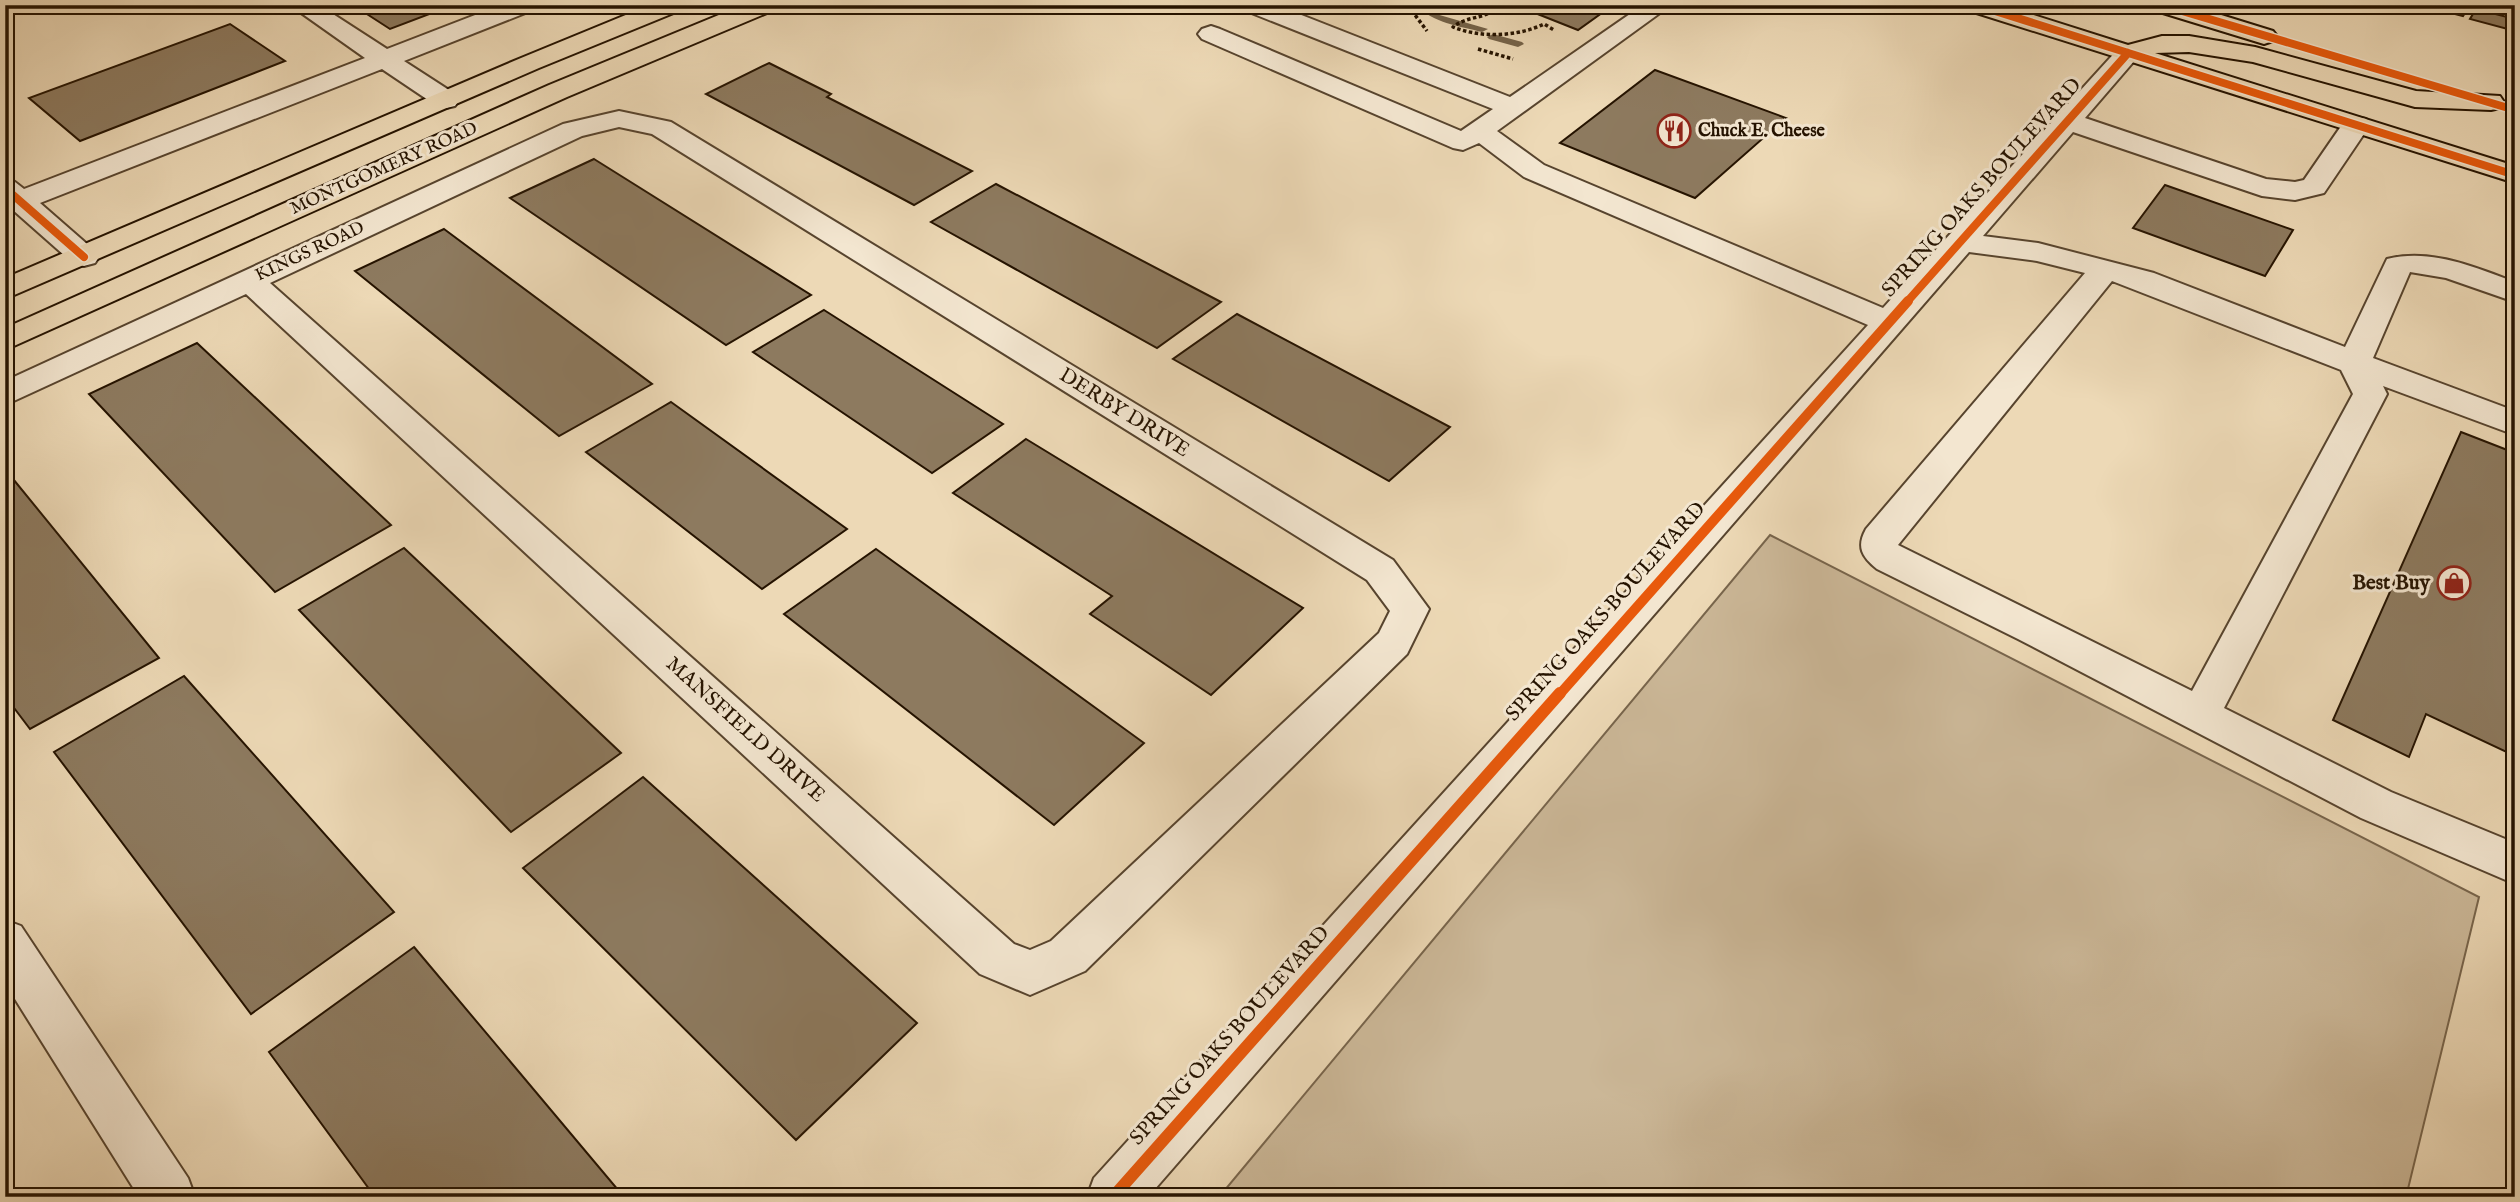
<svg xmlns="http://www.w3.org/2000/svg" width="2520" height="1202" font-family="'IM FELL English',serif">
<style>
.green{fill:#cbb797;stroke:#78654c;stroke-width:2}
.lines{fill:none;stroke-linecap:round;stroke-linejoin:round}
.stream{fill:#746248;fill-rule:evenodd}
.building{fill:#8d7a5f;stroke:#251300;stroke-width:2}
.minor-casing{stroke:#57442e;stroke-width:4}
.major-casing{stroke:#251300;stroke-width:4}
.path{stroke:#251300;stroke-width:3.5;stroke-dasharray:3.5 2.5;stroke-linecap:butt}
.minor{fill:#f3e6d0;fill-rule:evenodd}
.major{fill:#edd9b6;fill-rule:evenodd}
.cycleway-far2-casing{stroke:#f3e6d0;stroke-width:11}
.cycleway-far1-casing{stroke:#f3e6d0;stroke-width:14}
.cycleway-casing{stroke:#f3e6d0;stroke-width:17}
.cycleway-far2{stroke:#e8590c;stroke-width:8}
.cycleway-far1{stroke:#e8590c;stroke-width:10}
.cycleway{stroke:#e8590c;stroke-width:12}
.labels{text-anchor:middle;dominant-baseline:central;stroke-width:6;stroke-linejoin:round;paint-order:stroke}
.far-poi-label{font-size:18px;font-weight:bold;fill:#251300;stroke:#f3e6d0;text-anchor:start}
.far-street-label{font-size:18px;fill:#251300;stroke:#f3e6d0}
.street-label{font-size:21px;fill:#251300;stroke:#f3e6d0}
.poi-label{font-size:21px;font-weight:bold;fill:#251300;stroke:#f3e6d0;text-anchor:end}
</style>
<rect width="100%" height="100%" fill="#edd9b6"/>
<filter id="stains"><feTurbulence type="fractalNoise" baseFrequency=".00286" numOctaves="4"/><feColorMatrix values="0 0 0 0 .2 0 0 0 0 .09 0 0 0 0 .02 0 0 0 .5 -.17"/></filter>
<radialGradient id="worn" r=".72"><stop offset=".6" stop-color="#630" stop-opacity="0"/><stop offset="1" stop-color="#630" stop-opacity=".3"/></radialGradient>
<path class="green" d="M1770,535L2479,897L2406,1197H1219Z"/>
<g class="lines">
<path class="stream" d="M1417,5H1429L1436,14L1488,29L1482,32C1459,26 1432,23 1417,5Z
M1493,34L1522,42L1524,44L1518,47L1489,39L1487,37Z"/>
</g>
<path class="building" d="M353,5H453L390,29Z
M1515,5H1613L1578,30Z
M2433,5H2470L2463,16L2432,8Z
M2476,9L2515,19V31L2470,19Z
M230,24L285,61L80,141L29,98Z
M769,63L831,94L827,97L972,171L914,205L706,94Z
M1655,70L1786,118L1695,198L1560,143Z
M594,159L811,295L726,345L510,198Z
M996,184L1221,302L1157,348L931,222Z
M2165,185L2293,230L2265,276L2133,228Z
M444,229L652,384L559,436L355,271Z
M824,310L1003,424L932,473L753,352Z
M1237,314L1450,427L1389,481L1173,359Z
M197,343L391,525L275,592L89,394Z
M671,402L847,529L762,589L586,452Z
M2461,432L2515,453V756L2426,714L2409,757L2333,720Z
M1026,439L1303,608L1211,695L1090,614L1112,596L953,493Z
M9,474L159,658L30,729L5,696V475Z
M404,548L621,753L511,832L299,610Z
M876,549L1144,743L1054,825L784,614Z
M184,676L394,912L251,1014L54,752Z
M643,777L917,1023L796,1140L523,868Z
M414,947L624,1197H375L269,1052Z"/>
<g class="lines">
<defs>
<path id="minor" d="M290,5H319L387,49L501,5H536L533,10L404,61L455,94L459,100L455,106L446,108L437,106L382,69L40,203L95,251L99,257L95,263L84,266L73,263L5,203V179L15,182L24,189L365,58Z
M1241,5H1276L1510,97L1643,5H1671L1497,131L1544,165L1883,308L2119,48L2128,45L2137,48L2141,53L2085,118L2266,179L2295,182L2304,180L2346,119L2356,117L2366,119L2370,125L2324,193L2295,200L2262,196L2073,132L1983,236L2038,243L2154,273L2345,347L2387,259C2431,248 2474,267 2515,282V302L2446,278L2410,272L2373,358L2515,411V435L2383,386L2387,394L2224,708L2391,792L2515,843V884L2361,818L2018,639L1877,569C1862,557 1856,547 1866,529L2085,273L2037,261L1969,252L1148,1197H1087L1094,1178L1868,325L1524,177L1479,143L1463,150L1453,148L1202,39L1198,34L1202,29L1211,26L1220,29L1461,131L1493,109L1244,10ZM2112,281L2341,370L2353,394L2192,691L1898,545Z
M619,111L671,122L1393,560L1429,609L1407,654L1085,971L1030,995L980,974L246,294L5,405V381L563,124ZM619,127L652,134L1367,580L1390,611L1379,633L1051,941L1030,950L1014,944L270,283L582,136Z
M5,920L21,926L188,1178L195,1197H139L5,983Z"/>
<path id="major" d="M650,5H684L681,10L539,68L5,299V278L521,58Z
M743,5H777L774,10L567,97L5,350V328L549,85Z
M1964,5H2002L2128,45L2162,36H2189L2255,47L2416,91L2500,96L2504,102L2500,108L2491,110L2415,107L2253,62L2189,52L2155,53L2515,166V183L1967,10Z
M2150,5H2189L2273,31L2277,36L2273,41L2264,44L2153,10Z"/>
</defs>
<use href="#minor" class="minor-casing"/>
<use href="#major" class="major-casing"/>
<path class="path" d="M1382,5L1412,11L1427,31
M1456,5L1471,10L1490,5
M1492,5L1493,11C1480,19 1465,17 1453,27C1480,38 1517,37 1544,24L1554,30
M1478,49L1513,59"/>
<use href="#minor" class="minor"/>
<use href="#major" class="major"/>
<defs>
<path id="cycleway-far2" d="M1976,5L2515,175
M2162,5L2515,110
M5,188L84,257
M1906,303L2128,53"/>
<path id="cycleway-far1" d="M1559,695L1908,301"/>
<path id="cycleway" d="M1113,1197L1560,693"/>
</defs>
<use href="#cycleway-far2" class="cycleway-far2-casing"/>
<use href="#cycleway-far1" class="cycleway-far1-casing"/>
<use href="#cycleway" class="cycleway-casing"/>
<use href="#cycleway-far2" class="cycleway-far2"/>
<use href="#cycleway-far1" class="cycleway-far1"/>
<use href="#cycleway" class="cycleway"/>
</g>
<defs>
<symbol id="restaurant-ring" viewBox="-11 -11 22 22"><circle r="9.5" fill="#f3e6d0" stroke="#8f2418" stroke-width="1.5"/><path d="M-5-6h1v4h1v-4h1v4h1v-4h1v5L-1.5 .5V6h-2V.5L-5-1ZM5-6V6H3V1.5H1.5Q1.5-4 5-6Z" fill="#8f2418"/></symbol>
<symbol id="shop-ring" viewBox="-11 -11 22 22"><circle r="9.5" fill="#f3e6d0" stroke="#8f2418" stroke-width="1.5"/><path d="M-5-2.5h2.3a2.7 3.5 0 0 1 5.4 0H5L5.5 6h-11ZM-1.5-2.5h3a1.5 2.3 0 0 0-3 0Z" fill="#8f2418"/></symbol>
</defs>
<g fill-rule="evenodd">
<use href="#restaurant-ring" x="1655" y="112" width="38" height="38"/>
<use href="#shop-ring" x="2435" y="564" width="38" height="38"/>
</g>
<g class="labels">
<g class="far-poi-label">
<text x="1698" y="131">Chuck E. Cheese</text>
</g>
<g class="far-street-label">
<text transform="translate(384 169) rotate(-24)">MONTGOMERY ROAD</text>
<text transform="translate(310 252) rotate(-25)">KINGS ROAD</text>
</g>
<g class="street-label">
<text transform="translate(1982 188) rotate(-48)">SPRING OAKS BOULEVARD</text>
<text transform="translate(1124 413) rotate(32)">DERBY DRIVE</text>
<text transform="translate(1606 612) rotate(-48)">SPRING OAKS BOULEVARD</text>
<text transform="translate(745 730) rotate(42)">MANSFIELD DRIVE</text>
<text transform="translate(1230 1036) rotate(-48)">SPRING OAKS BOULEVARD</text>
</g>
<g class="poi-label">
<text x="2430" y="583">Best Buy</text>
</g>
</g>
<rect width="2520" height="1202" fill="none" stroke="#edd9b6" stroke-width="28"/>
<rect x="7" y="7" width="2506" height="1188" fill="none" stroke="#251300" stroke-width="3.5"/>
<rect x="14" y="14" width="2492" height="1174" fill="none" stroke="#251300" stroke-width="2"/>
<rect width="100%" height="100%" filter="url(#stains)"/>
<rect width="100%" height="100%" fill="url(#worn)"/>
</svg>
